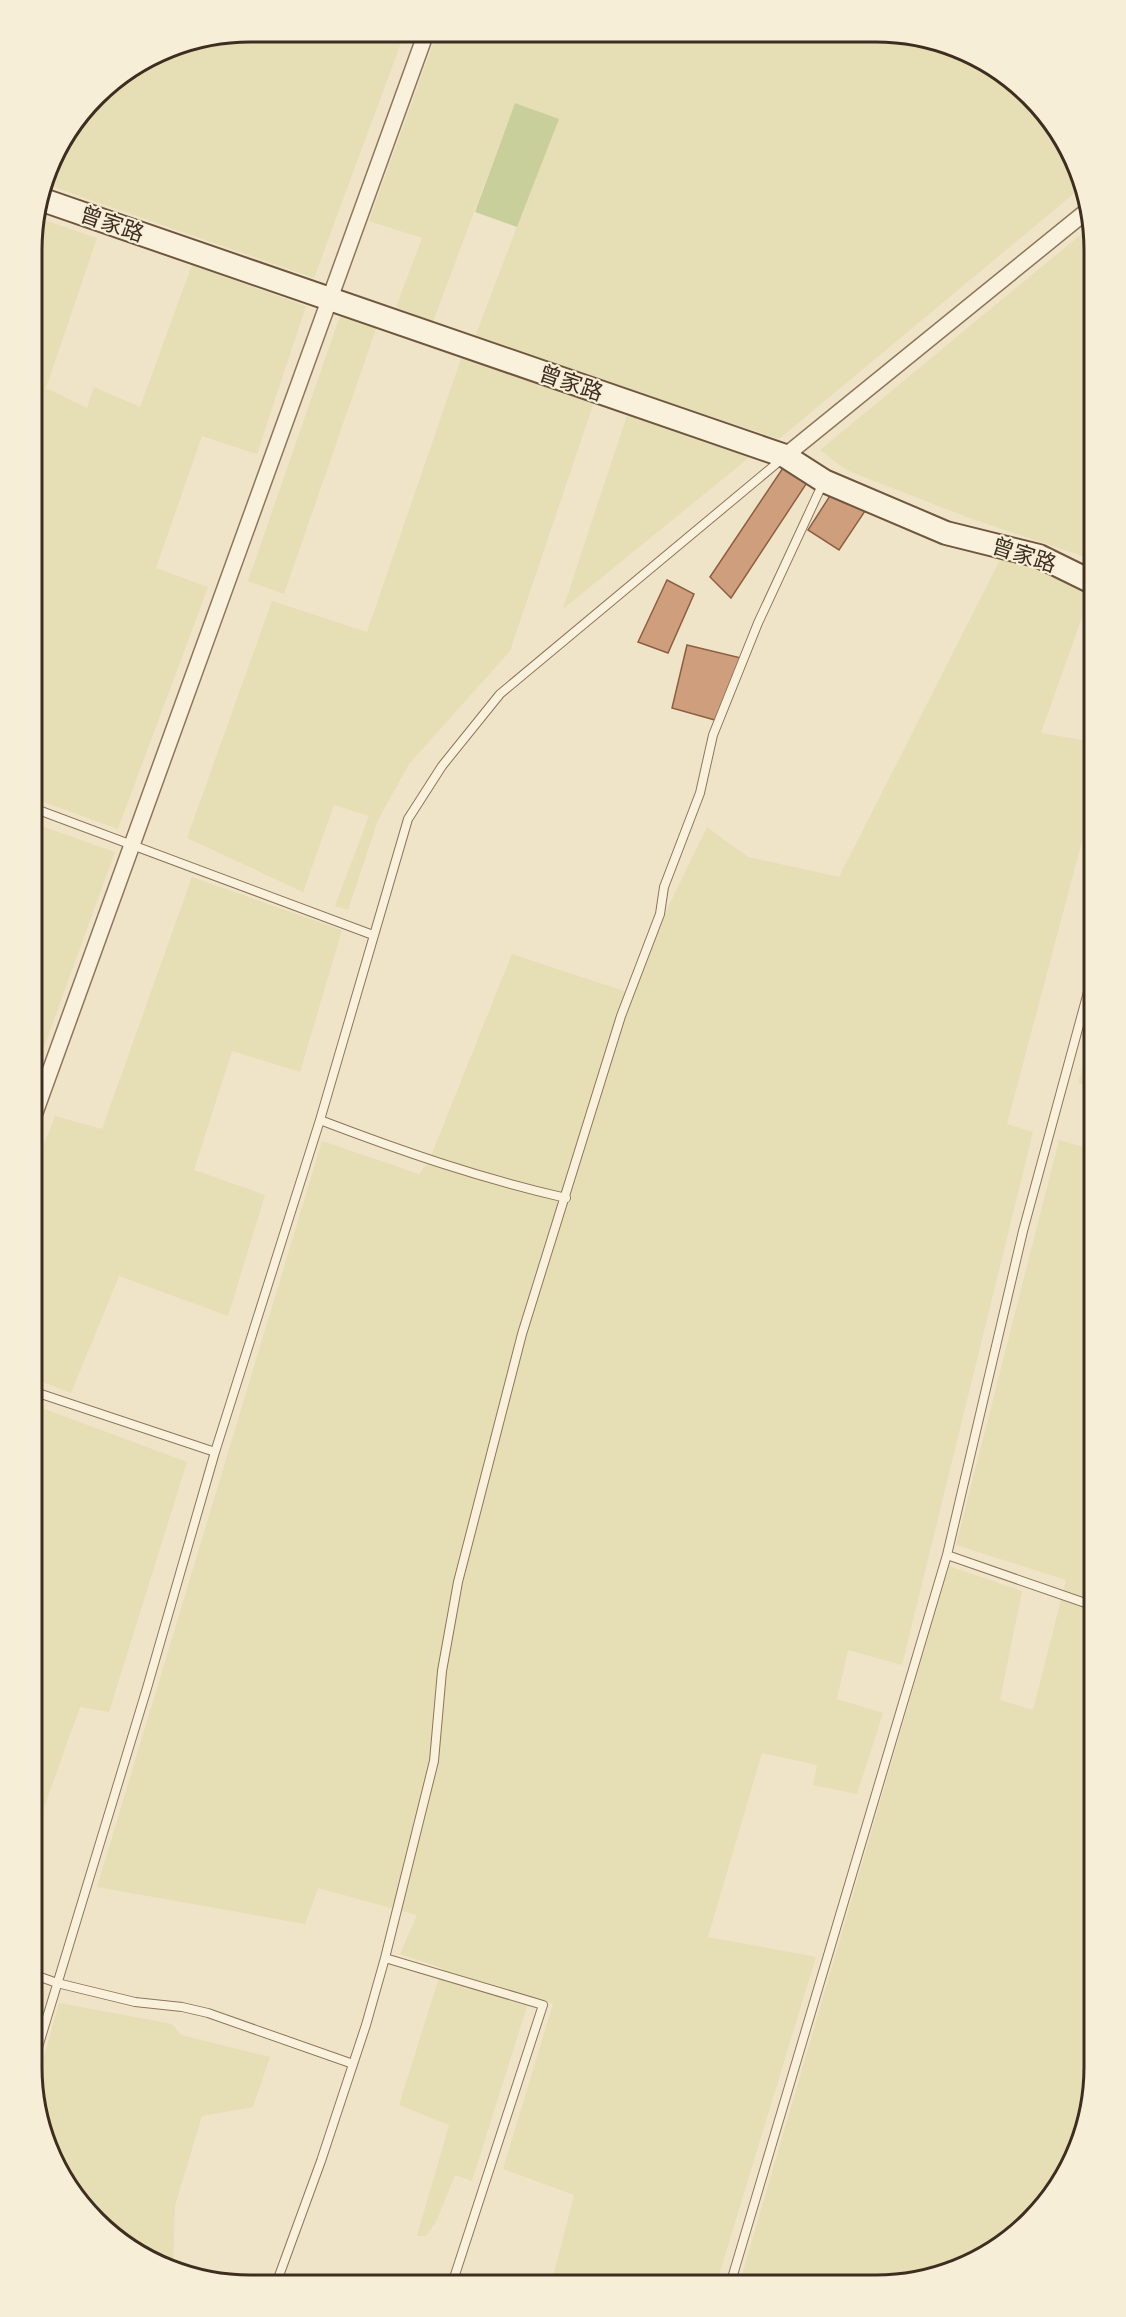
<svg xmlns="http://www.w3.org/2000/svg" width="1126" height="2317" font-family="'Zilla Slab','Noto Sans TC',serif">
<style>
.farmland{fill:#e6deb5}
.green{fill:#c9cf9b}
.building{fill:#cf9f7d;stroke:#8d5f41;stroke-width:1.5}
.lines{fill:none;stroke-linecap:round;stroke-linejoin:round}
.lane-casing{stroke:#8d765c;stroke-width:10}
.street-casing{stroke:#8d765c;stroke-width:18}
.secondary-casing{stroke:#6f573f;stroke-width:26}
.lane{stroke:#faf1dc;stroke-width:8}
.street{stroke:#faf1dc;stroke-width:15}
.secondary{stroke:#faf1dc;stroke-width:22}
.labels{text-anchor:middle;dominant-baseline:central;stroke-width:4.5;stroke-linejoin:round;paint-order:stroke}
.street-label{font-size:22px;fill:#3d2e20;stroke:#f7eed8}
.rim{fill:none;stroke:#3d2e20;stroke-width:3}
</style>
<rect width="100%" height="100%" fill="#f0e4c8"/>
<path class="farmland" d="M250,32H405L314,278L45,184L54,153L106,86L167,48Z
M437,33L918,36L1020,86L1057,129L1084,185L779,439L475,337L558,119L515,103L433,322L396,307L422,238L369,221Z
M35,217L97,238L46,388L87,408L94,387L140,407L192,265L306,306L257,454L202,436L156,568L208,587L118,829L33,798Z
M1091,226L1094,250V527L1085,557L972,519L846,470L820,450Z
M341,313L377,326L284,594L248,581Z
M462,356L596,396L510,651L409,764L378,820L348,910L335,906L369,816L334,805L303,892L187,838L272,601L367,632Z
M634,395L767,443L563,609L594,515Z
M1002,556L1093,586L1041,733L1094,742V796L1007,1124L1033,1132L902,1665L848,1650L837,1699L883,1713L857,1794L813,1785L817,1765L762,1753L708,1937L816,1957L716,2285H551L574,2195L503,2169L553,2004L530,1997L472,2181L455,2175L436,2222L426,2236H417L449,2125L399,2105L442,1968L400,1954L417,1915L318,1888L305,1924L97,1887L322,1141L419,1174L429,1161L512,954L627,992L707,827L748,857L839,877Z
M33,823L115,852L32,1080Z
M192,877L342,930L300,1072L232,1051L194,1170L265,1195L228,1316L119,1276L71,1393L32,1378V1175L55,1116L102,1129Z
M1094,1029V1087L1078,1083Z
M1059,1140L1094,1150V2081L1078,2150L1049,2200L998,2248L946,2274L876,2285H739L949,1566L1022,1591L1000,1700L1033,1710L1066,1580L956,1545Z
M42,1408L187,1462L109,1712L80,1707L32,1841V1433Z
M59,2003L172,2024L181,2035L270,2057L253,2107L202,2116L175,2206L173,2270L106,2231L69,2188L43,2137L35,2089Z"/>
<path class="green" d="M515,103L559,119L517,227L475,212Z"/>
<path class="building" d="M791,456L814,472L731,598L710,577Z
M835,488L867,508L839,550L808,530Z
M667,580L694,594L668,653L638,642Z
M687,645L741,658L722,722L672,708Z"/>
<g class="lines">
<defs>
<path id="lane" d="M33,808L373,935
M320,1120C404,1152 479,1178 566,1198
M32,1391L215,1452
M947,1555L1094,1606
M385,1958L543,2005L452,2284
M32,1974L57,1983L135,2002L182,2007L208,2013L353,2064
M32,2067L147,1688L215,1452L320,1120L408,819L442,766L500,694L782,459
M276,2284L321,2161L366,2025L385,1958L434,1761L442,1671L458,1582L522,1334L621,1016L660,914L664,887L700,793L713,735L758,623L823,483
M730,2285L947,1555L1023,1231L1094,970"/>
<path id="street" d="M785,456L1088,210
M32,1121L426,33"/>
<path id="secondary" d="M40,199L785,456L824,481L946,533L1039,556L1094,583"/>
</defs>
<use href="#lane" class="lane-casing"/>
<use href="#street" class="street-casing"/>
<use href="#secondary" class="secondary-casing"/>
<use href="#lane" class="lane"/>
<use href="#street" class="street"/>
<use href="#secondary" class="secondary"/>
</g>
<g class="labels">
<g class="street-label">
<text transform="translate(112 224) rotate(19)">曾家路</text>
<text transform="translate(571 383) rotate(19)">曾家路</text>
<text transform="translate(1024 555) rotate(18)">曾家路</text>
</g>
</g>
<path d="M0 0H1126V2317H0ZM250 42H876A208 208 0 0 1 1084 250V2067A208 208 0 0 1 876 2275H250A208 208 0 0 1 42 2067V250A208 208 0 0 1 250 42Z" fill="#f7eed8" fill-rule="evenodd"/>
<path class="rim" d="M250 42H876A208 208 0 0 1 1084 250V2067A208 208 0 0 1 876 2275H250A208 208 0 0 1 42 2067V250A208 208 0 0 1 250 42Z"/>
</svg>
